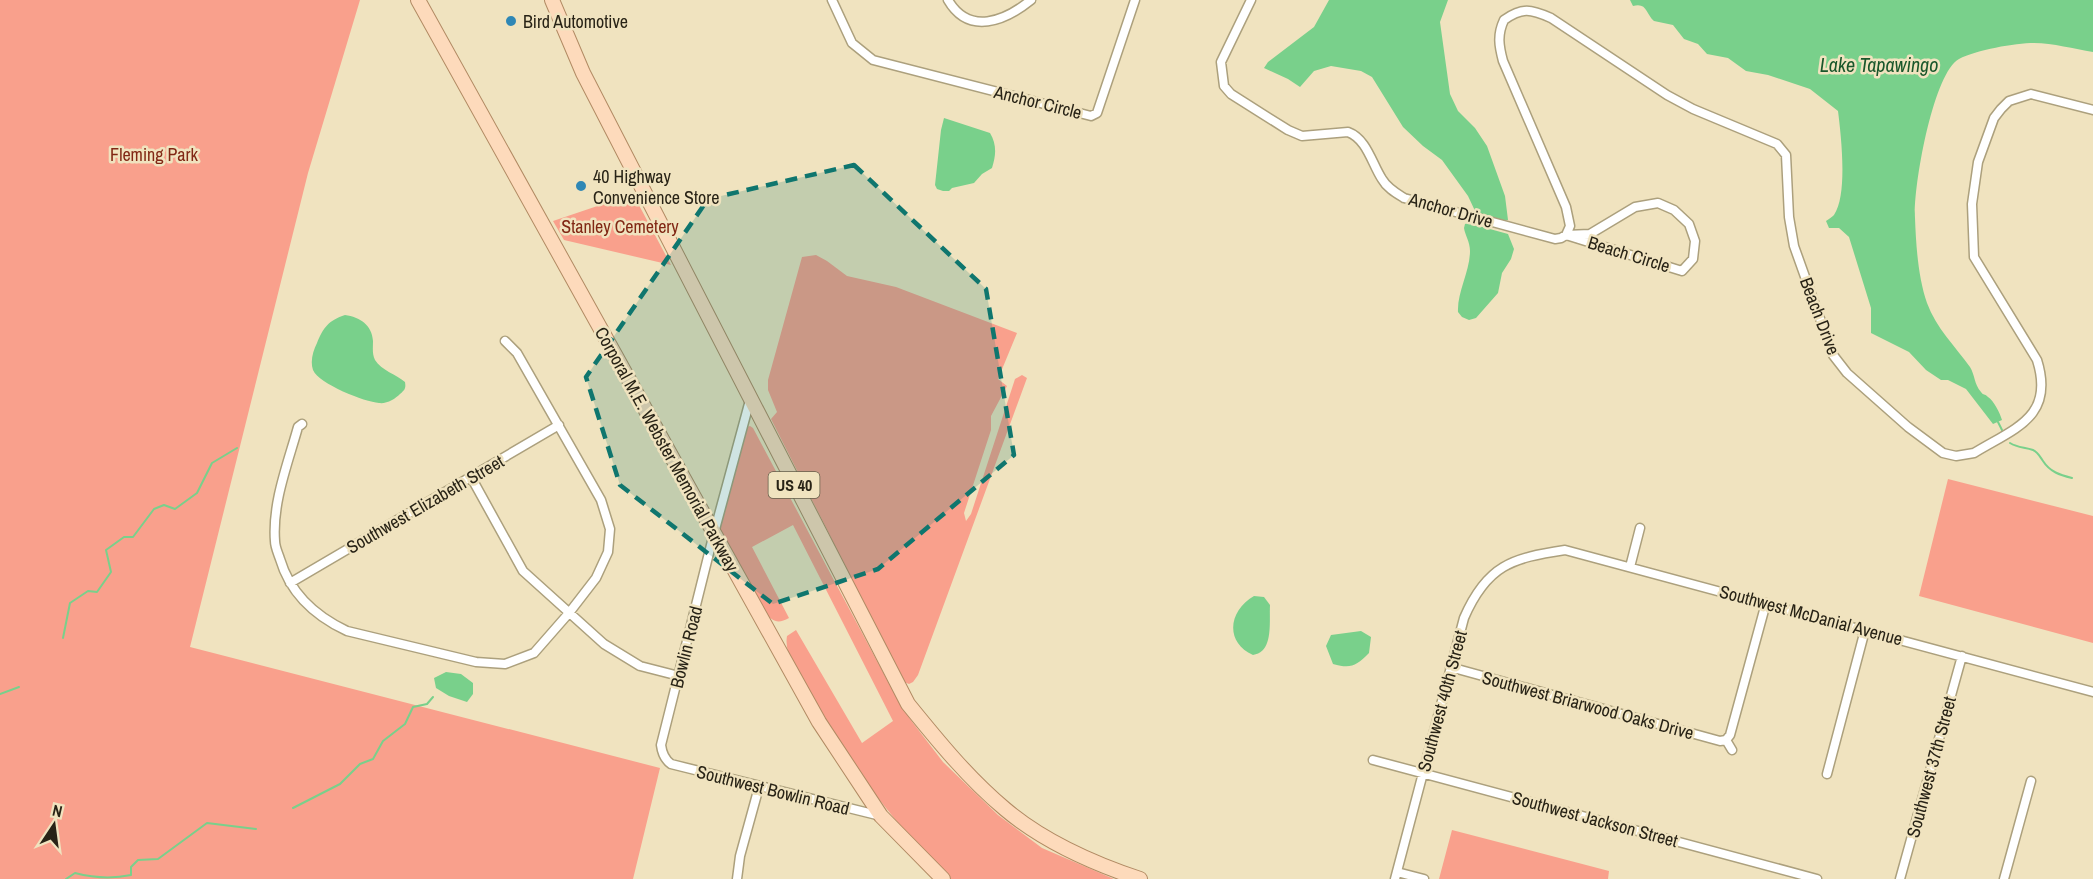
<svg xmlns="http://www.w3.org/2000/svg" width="2093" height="879" font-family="'Archivo Narrow',sans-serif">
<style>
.green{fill:#f9a08c}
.water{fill:#79d08b}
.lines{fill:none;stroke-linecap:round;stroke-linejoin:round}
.stream{stroke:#79d08b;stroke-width:2}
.minor-casing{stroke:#aca07d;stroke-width:11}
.primary-casing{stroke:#b18a63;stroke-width:16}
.minor{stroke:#fff;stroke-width:8}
.primary{stroke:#fddabb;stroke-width:14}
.marked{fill:#0f766e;fill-opacity:0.2;stroke:#0f766e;stroke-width:4.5;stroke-dasharray:12 8;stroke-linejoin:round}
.poi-dot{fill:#2f87b5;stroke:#f0e3bf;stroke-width:2}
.labels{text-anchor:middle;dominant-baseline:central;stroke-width:5;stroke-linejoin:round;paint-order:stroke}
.shield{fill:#f0e3bf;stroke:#645d49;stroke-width:1.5}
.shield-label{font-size:16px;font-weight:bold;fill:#282316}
.poi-label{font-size:18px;fill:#282316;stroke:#f0e3bf;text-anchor:start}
.street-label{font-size:18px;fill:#282316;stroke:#f0e3bf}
.park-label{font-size:18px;fill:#812714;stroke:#f0e3bf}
.water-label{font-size:20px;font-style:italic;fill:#19572b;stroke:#f0e3bf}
</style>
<rect width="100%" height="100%" fill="#f0e3bf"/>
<path class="green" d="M0,0H360L308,173L190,647L660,768L633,879H0Z
M633,194L671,265L564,240L553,221Z
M816,255L827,261L847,276L896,287L1017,333L998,379L1007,386L991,416V430L964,513L966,521L971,514L1015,379L1022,375L1027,378L918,675L913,682L909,684L904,682L771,419L777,412L768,390V380L802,257Z
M750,426L753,428L894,693L910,719L943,762L998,815L1042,848L1114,879H950C891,821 842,755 804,683C796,668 784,653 787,636L796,630L862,743L893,721L793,525L752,547L789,618C778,624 773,622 764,612L722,537L720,525L747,427Z
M1948,479L2093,516V643L1919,596Z
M1452,830L1609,871L1608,879H1439Z"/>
<path class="water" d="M1329,0H1448L1440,22L1450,94L1458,111L1475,128L1487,146L1505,196L1508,220L1502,221L1476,213L1468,196L1442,160L1423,146L1403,127L1372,77L1361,71L1331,66L1314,71L1300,87L1288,79L1264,68L1268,62L1314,27Z
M1630,0H2093V52C2074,49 2053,43 2034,43C2015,43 1976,50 1959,59C1933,73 1913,188 1915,218C1916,245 1918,277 1927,303C1936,328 1955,346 1970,367C1975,375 1974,384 1981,392C1984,396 1984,393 1988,397C1994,401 2000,413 2002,420L1993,424L1966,389L1948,380H1941L1926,370L1909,352L1871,333V308L1849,237L1839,228H1829L1826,221C1829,219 1832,217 1834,215C1848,195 1841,135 1838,111L1810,89L1768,75L1746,71L1728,58L1707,54L1698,44L1684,39L1673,25L1654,21C1646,14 1647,2 1633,6Z
M944,118L990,133C997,145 996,155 992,168L982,174L974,183L952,188L949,191H943L937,189L935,185L941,130Z
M1468,223L1508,234L1514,249L1511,259L1502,273L1498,293L1476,318L1469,320L1462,317L1458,312C1457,292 1470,271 1470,251C1470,242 1465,235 1464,228L1465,224Z
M345,315C360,317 372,325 373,341C373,348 372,354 375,360C381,370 397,375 405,382C406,388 405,390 400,394C395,399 387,404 379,403C365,402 319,384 313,370C310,361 313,351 317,343C323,328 329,320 345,315Z
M1254,596L1264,597L1270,605C1269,622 1274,652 1253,655C1224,642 1229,610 1254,596Z
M1361,631L1371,637L1369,653C1356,666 1351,669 1333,664L1326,646L1331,635Z
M446,672L461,674L473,683V694L467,702L449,696L436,688L434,678Z"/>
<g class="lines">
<path class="stream" d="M1998,422L2002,430
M2010,443C2018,448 2025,447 2033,450C2038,452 2040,457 2043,461C2050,472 2060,475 2072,478
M63,638L70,603L88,591L97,592L111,572L106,550L124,537H133L154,509L164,505L175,509L197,493L212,463L237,448
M0,694L19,687
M293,808L340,784L360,764L373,759L383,741L405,724L413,707L427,704L433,697
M66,879L75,873C94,878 112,879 131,875V867L138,860L158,859L207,823L256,829"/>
<defs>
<path id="minor" d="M832,0L852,43L873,60L1091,116L1097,113L1135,0
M948,0C969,36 1005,21 1031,0
M1251,0L1221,62L1224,86L1231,94L1288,130L1302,136L1348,132C1367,139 1372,164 1382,179C1387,188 1396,193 1404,198L1555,239L1561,238L1566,235L1590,234L1635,207L1658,203L1674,210L1689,224L1695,241L1693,259L1682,271L1566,235
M1566,235L1570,226L1566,207L1503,61C1499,46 1497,35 1504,20C1522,7 1531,9 1551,18L1667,95L1693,109L1777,144L1786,155L1789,217L1794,246L1833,355L1847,373L1908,427L1943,453L1956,456L1974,453C2015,428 2055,417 2037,360L1974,257L1972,204L1978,162L1994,118L2001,109L2009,101L2031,94L2093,110
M750,400L714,533L661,745C662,753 664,759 671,764L881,816
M302,424L298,427C288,463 272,503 275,541C275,547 278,553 280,559C290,593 315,616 347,631L476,662L505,664L534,653L569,613L596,578L608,552L610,529L601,500L517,353L505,341
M471,477L523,571L604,644L640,666L679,676
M1630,567L1640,528
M290,583L559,425
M1450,667L1720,741L1726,740
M1726,740L1730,735L1766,603
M1726,740L1732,750
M1373,760L1817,879
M1827,774L1865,630
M1397,872L1424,879
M737,879L740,856L759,787
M1395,879L1464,618C1487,565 1512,558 1565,550L2093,692
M1900,879L1962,656
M2004,879L2031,781"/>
<path id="primary" d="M418,0L819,722L881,816L943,879
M552,0L583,73L908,704C938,741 968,778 1005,809C1044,842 1092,863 1140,879"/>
</defs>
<use href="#minor" class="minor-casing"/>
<use href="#primary" class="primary-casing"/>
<use href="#minor" class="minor"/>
<use href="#primary" class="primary"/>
</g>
<path class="marked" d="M854,165L986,289L1014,455L878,569L773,604L620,485L586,377L708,199Z"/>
<g class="poi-dot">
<circle cx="511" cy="21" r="6"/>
<circle cx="581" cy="186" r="6"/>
</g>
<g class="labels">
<rect class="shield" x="768.5" y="472" width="51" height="26" rx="4.5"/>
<g class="shield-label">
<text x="794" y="485">US 40</text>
</g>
<g class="poi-label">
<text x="523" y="21">Bird Automotive</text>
<text x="593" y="176">40 Highway<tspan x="593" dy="21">Convenience Store</tspan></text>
</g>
<g class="street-label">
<text transform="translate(1038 102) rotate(14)">Anchor Circle</text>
<text transform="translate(1451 210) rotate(16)">Anchor Drive</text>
<text transform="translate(1629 254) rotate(17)">Beach Circle</text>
<text transform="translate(1820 316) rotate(69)">Beach Drive</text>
<text transform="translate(667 449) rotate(61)">Corporal M.E. Webster Memorial Parkway</text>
<text transform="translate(425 504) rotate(-30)">Southwest Elizabeth Street</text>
<text transform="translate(1811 615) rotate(15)">Southwest McDanial Avenue</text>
<text transform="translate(686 647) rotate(-76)">Bowlin Road</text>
<text transform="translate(1442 701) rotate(-75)">Southwest 40th Street</text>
<text transform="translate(1588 705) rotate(15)">Southwest Briarwood Oaks Drive</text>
<text transform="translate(1931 767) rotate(-75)">Southwest 37th Street</text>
<text transform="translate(773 790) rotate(14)">Southwest Bowlin Road</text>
<text transform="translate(1595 819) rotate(15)">Southwest Jackson Street</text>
</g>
<g class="park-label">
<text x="154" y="154">Fleming Park</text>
<text x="620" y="226">Stanley Cemetery</text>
</g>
<g class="water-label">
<text x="1879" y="64">Lake Tapawingo</text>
</g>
</g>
<g transform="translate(54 825) rotate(13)" stroke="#f0e3bf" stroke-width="4.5" paint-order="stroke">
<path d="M0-4.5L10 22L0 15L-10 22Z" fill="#282316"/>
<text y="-9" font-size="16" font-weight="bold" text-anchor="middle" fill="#282316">N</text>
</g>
</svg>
